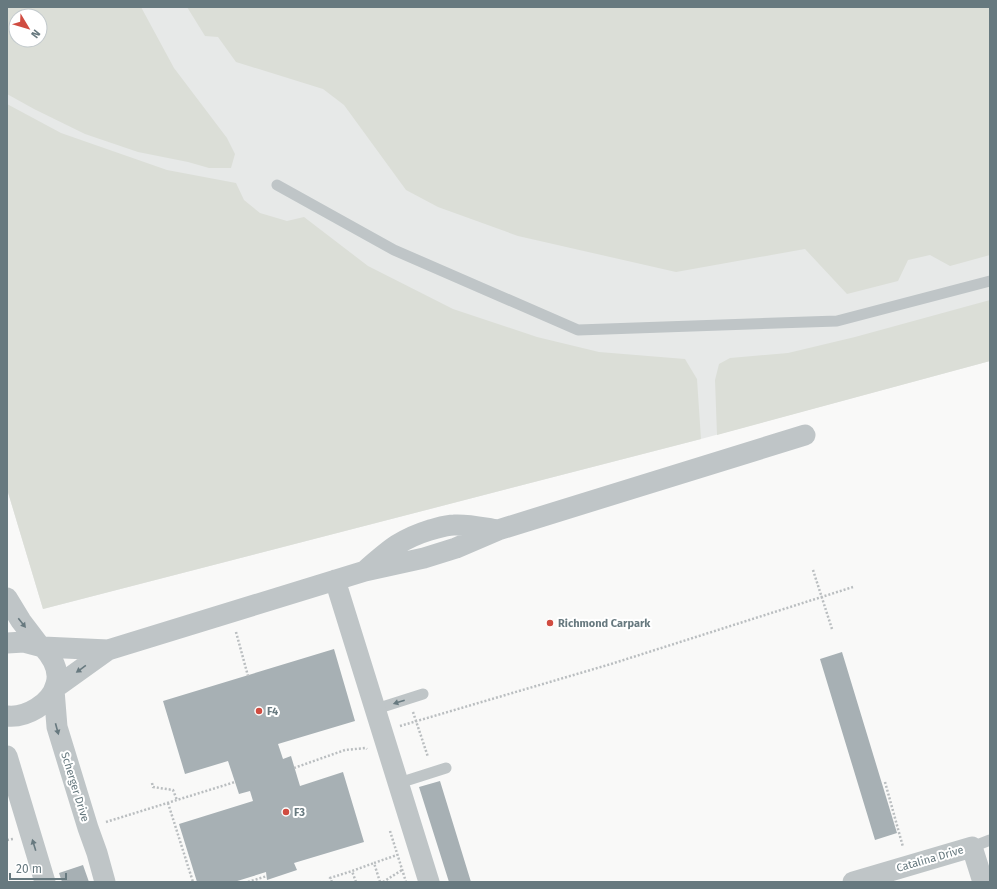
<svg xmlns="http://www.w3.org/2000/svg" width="997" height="889" font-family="'Fira Sans',sans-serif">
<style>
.built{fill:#e7e9e8;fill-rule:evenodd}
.green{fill:#dbded7;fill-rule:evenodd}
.building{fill:#a7b0b4}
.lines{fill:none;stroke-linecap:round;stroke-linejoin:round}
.path{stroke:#babec0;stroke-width:2.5;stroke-dasharray:2 2;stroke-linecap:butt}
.service{stroke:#bfc5c7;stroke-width:11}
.minor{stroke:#bfc5c7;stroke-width:21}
.oneway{fill:#67797f}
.poi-dot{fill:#d04c41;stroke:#fff;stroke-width:1.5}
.labels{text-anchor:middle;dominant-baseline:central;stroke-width:4;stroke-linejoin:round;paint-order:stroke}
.poi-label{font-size:11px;font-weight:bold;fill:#67797f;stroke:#fff;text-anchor:start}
.street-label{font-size:11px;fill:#67797f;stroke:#fff}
</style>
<rect width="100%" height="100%" fill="#f9f9f8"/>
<path class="built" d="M7,7H990V361L701,439L43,609L7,489ZM16,16H40V40H16Z"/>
<path class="green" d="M7,7H141L174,68L227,138L235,154L231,168H209L188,162L138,152L85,134L34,109L7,94ZM16,16H40V40H16Z
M187,7H990V255L950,266L930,255L908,260L898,281L847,294L805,249L676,272L518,236L438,207L406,190L344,105L323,89L236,62L218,37L205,36Z
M7,104L61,133L167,170L236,183L244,200L260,213L287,221L304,217L368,266L453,309L537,337L599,352L685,359L697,379L701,439L43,609L7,489Z
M990,300V361L717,435L715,380L719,364L730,358L788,353L855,337Z"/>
<path class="building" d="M334,649L355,721L278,744L283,759L291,756L300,786L343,772L364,842L294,863L297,870L267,880L266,872L234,882H197L179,824L253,801L250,791L239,794L228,761L185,774L163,701Z
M842,652L897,833L875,840L820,659Z
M440,781L471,882H449L419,787Z
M83,865L89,882H62L59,873Z"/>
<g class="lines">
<path class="path" d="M813,570L832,629
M236,632L248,676
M413,712L428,757
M400,726L611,664L853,587
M294,768L345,750L366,748L367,749
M885,782L903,847
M152,783L153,787L173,790L177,800
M168,803L193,882
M106,822L235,782
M390,831L406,882
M7,840L13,839
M248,882L267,876
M332,882L330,878L352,871
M356,882L352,871L374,863
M380,882L374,863L397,855
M383,882L402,870"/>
<path class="service" d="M277,185L394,250L578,330L837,321L990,281
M376,709L423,694
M399,783L446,768
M972,847L990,840"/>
<path class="minor" d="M367,569C390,549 401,539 430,530C438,528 446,525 454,525C469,524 484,528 498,530
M335,580L429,882
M7,598L21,621L40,646
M7,643L24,642L43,647C52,657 60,671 56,684C51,704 26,718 7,716
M43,647L108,650L365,571L424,558L456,548L498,530L805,435
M55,688L108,650
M54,690L57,727L88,828L97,853L105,882
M7,756L45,882
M853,882L972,847L983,882"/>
</g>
<defs><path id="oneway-solid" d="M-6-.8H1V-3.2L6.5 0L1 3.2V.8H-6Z"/></defs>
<g class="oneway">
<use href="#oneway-solid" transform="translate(22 623) rotate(52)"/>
<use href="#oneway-solid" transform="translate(81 669) rotate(144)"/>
<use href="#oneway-solid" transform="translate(399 702) rotate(162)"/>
<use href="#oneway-solid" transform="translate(57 729) rotate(75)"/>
<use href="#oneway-solid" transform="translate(34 845) rotate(-107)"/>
</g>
<g class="poi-dot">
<circle cx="550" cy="623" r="4"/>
<circle cx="259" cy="711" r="4"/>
<circle cx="286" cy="812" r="4"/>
</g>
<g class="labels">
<g class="poi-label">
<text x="558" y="623">Richmond Carpark</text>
<text x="267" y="711">F4</text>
<text x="294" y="812">F3</text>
</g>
<g class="street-label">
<text transform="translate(75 787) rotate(73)">Scherger Drive</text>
<text transform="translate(930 859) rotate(-16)">Catalina Drive</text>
</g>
</g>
<rect width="997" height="889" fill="none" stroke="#67797f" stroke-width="16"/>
<g transform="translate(28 28) rotate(128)"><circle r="19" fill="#ffffff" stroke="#c2c9cc"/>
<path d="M0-3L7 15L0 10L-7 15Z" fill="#d04c41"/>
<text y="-6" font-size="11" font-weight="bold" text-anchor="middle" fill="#67797f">N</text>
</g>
<path d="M10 873v6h56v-6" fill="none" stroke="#67797f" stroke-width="2"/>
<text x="16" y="873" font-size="12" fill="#67797f" stroke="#ffffff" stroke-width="3" paint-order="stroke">20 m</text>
</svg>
